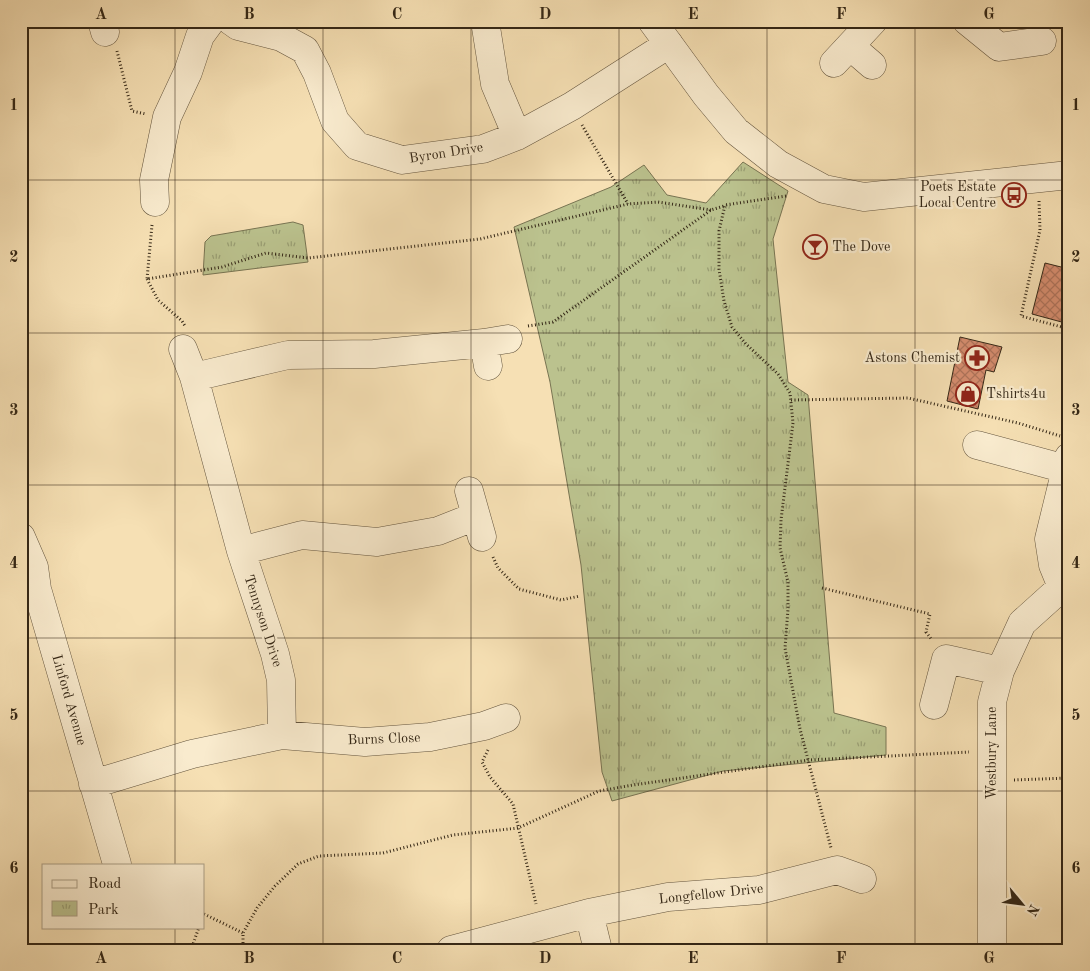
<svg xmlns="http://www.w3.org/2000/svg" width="1090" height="971" font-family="'Old Standard TT',serif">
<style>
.park{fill:url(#park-tufts);stroke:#787452}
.building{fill:url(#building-cross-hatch);stroke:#342716}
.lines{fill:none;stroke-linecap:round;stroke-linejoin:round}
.minor-casing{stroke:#64553e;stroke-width:29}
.path{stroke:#342716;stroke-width:3;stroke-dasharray:1 2.5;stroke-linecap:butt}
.minor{stroke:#f9ebce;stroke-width:28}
.grid{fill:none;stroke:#342716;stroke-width:1;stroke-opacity:0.55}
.labels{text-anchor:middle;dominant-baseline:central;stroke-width:4.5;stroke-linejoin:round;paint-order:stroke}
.street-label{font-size:14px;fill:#342716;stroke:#f9ebce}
.poi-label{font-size:14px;fill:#342716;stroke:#f9ebce;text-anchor:end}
.neatline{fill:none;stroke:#342716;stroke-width:2}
.grid-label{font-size:16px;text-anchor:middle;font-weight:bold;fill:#342716}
</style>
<defs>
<pattern id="park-tufts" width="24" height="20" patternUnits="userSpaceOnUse" patternTransform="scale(1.25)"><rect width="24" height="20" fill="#bbc28e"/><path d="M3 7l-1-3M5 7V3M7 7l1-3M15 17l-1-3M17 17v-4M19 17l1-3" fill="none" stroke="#999e73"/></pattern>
<pattern id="building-cross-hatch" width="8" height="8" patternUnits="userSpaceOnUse" patternTransform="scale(1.25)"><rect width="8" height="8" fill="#d68d6f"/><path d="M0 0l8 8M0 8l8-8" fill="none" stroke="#ae735a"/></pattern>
</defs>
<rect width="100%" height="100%" fill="#f6e0b4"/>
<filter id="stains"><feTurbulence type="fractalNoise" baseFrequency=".004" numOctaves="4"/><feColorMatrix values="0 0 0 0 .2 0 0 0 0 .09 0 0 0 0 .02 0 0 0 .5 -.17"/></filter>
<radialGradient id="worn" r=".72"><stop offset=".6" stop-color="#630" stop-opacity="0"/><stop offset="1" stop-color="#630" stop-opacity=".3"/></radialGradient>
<path class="park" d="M743,162L788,191L773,239L788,382L808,395L834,713L886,727V755L723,771L612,801L602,772L581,565L550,382L514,227L611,187L644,165L667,195L706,203Z
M293,222L303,225L308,262L203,275L205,242L211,236Z"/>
<path class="building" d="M1045,263L1069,269V324L1032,314Z
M25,297L28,312L21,313V298Z
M960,337L1002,347L994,372L986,370L978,409L947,401Z"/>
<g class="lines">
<defs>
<path id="minor" d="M102,21L105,32
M231,21L238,26L281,37L305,50L317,73L335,121L357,146L402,160L483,149L517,136L572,106L669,44
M485,21L495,84L517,136
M652,21L706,95L736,131L778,164L824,189L864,197L1069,175
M967,21L999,47L1042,41
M850,46L872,65
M834,63L873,21
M155,202L154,180L167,117L188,72L200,36L211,21
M484,343L488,366
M183,349L194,377L241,551L275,654L281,680L282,735
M194,377L288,355L374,354L484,343L508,339
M977,445L1066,469
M469,491L482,537
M21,537L34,567L37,589L117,864
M241,551L302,535L377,542L438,531L476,516
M1062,587L1053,565L1049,539L1069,457
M934,705L946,659L1000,671
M93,784L192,754L282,735L365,742L430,737L484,726L506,718
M589,913L598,950
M451,950L589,913L668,897L759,890L837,870L862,879
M992,950V702L1000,671L1022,623L1062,587H1069"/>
</defs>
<use href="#minor" class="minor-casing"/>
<path class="path" d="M117,51L132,111L146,114
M582,125L628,204
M786,196L725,205L719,231V269L724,301L732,327L746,344L778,374L790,393L793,423L781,520L780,548L788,582V609L785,648L800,729L831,848
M1039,201L1040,230L1021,316L1069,329
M152,225L147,279L222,267L266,253L308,258L480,239L628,204L658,202L711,210
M147,279L158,300L182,321L185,326
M528,326L553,322L711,210L724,206
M791,400L908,398L1018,423L1060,436
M493,557L498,568L519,589L561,600L580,596
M822,588L930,614L926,632L932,640
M488,750L482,762L490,777L513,804L536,904
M1014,780L1069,778
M204,914L243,933
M191,950L199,927
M243,950V933L257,908L275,886L298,864L319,856L383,853L453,835L518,828L599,791L633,785L809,760L969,752"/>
<use href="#minor" class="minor"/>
</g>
<path class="grid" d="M175,21V865M323,21V950M471,21V950M619,21V950M767,21V950M915,21V950M21,180H1069M21,333H1069M21,485H1069M21,638H1069M21,791H1069M175,927V950"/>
<defs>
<symbol id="bus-ring" viewBox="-11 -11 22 22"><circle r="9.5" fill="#f9ebce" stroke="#8f2418" stroke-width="1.5"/><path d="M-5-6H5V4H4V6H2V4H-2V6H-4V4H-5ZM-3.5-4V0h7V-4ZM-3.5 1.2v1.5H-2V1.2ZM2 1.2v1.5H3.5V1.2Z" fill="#8f2418"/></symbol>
<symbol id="bar-ring" viewBox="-11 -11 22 22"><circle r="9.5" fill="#f9ebce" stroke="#8f2418" stroke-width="1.5"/><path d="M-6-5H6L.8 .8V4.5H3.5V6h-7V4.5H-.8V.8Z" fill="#8f2418"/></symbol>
<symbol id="pharmacy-ring" viewBox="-11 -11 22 22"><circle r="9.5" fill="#f9ebce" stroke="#8f2418" stroke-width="1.5"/><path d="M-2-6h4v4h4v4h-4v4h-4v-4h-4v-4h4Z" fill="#8f2418"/></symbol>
<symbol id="shop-ring" viewBox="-11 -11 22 22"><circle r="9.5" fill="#f9ebce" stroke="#8f2418" stroke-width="1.5"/><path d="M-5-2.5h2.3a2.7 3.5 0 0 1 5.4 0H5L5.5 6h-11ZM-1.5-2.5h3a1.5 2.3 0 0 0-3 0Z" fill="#8f2418"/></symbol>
</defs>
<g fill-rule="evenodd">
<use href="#bus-ring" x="1000" y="181" width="28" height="28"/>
<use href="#bar-ring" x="801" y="233" width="28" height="28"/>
<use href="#pharmacy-ring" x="963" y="344" width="28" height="28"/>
<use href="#shop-ring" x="954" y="380" width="28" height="28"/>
</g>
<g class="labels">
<g class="street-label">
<text transform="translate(446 153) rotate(-9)">Byron Drive</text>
<text transform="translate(263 621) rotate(72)">Tennyson Drive</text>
<text transform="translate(69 700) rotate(74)">Linford Avenue</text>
<text transform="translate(384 739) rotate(-2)">Burns Close</text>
<text transform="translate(992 753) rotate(-90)">Westbury Lane</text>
<text transform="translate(711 894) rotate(-6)">Longfellow Drive</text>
</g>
<g class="poi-label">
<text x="996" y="187">Poets Estate<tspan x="996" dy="16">Local Centre</tspan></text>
<text x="832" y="247" text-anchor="start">The Dove</text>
<text x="960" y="358">Astons Chemist</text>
<text x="986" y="394" text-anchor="start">Tshirts4u</text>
</g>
</g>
<rect width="1090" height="971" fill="none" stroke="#f6e0b4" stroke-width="55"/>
<rect x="42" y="864" width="162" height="65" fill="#f9ebce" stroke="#aa9d84"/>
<rect x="52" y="880" width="25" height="8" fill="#f9ebce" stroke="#aa9d84"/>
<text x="88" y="888" font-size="15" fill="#342716">Road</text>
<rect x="52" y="901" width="25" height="15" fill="url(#park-tufts)" stroke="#aa9d84"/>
<text x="88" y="914" font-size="15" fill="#342716">Park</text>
<g transform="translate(1022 904) rotate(119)" stroke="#f9ebce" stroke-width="4" paint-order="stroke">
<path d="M0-4L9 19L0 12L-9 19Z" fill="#342716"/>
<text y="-8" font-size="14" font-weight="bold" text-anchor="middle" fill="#342716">N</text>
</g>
<rect x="28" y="28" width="1034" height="916" class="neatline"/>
<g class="grid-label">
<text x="101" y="19">A</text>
<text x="249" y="19">B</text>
<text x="397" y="19">C</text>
<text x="545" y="19">D</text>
<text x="693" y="19">E</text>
<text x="841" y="19">F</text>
<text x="989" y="19">G</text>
<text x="14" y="110">1</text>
<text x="1076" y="110">1</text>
<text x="14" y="262">2</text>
<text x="1076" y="262">2</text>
<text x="14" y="415">3</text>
<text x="1076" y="415">3</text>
<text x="14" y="568">4</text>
<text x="1076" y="568">4</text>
<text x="14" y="720">5</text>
<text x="1076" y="720">5</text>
<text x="14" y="873">6</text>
<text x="1076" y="873">6</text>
<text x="101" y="963">A</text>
<text x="249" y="963">B</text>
<text x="397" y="963">C</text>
<text x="545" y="963">D</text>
<text x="693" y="963">E</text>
<text x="841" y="963">F</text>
<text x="989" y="963">G</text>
</g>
<rect width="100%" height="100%" filter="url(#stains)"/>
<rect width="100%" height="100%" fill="url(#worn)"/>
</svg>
